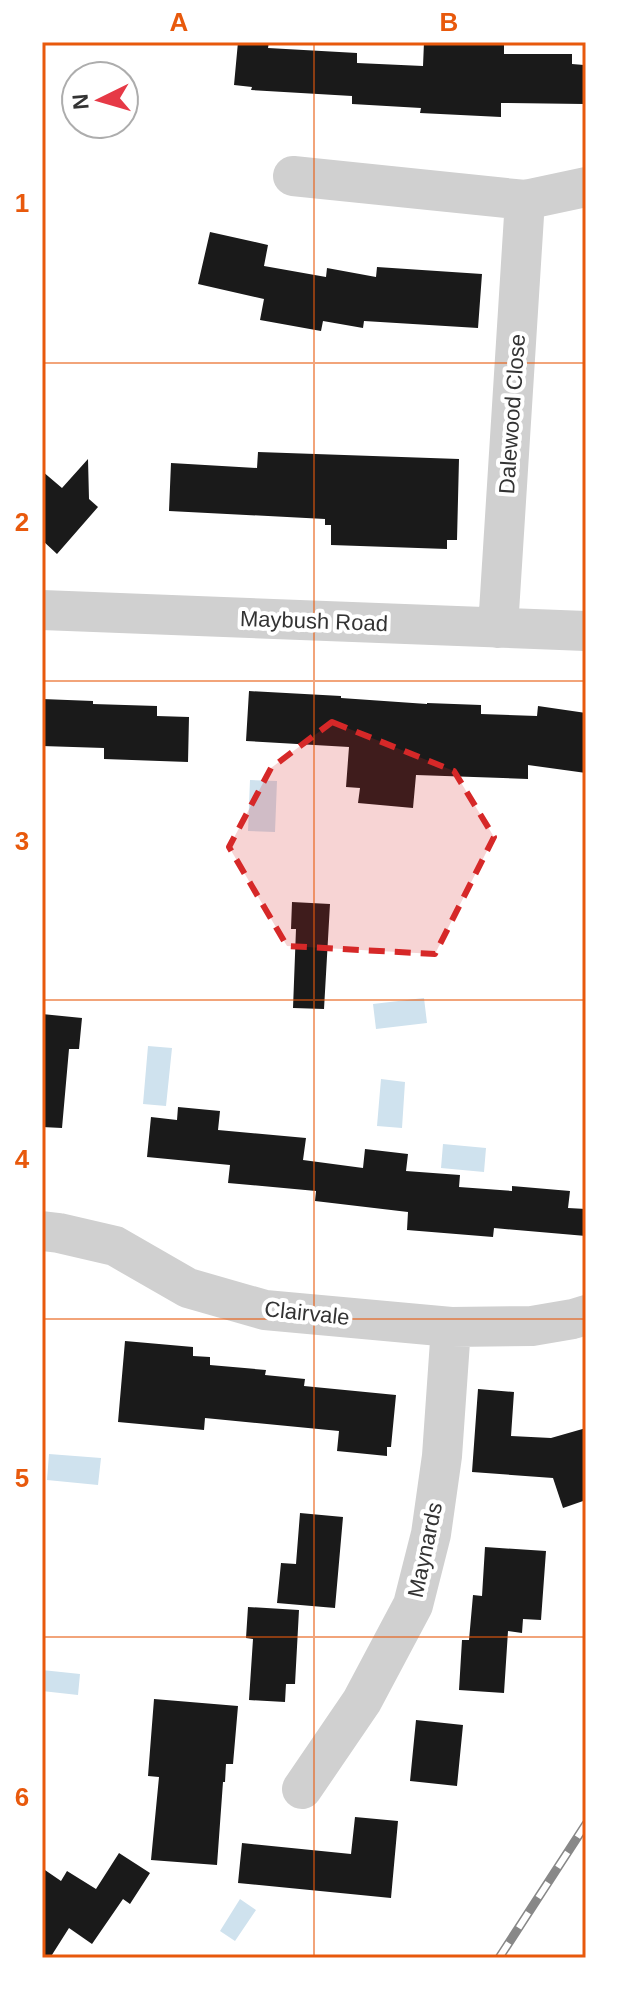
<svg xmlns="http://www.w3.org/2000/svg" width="628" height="2000" font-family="Helvetica,sans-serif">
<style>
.water{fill:#cfe2ee}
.building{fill:#1a1a1a}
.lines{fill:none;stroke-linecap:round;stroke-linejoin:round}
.minor{stroke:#d0d0d0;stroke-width:40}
.rail-casing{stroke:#888;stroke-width:9}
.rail{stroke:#fff;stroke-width:6;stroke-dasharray:18;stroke-linecap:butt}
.marked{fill:#d62828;fill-opacity:0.2;stroke:#d62828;stroke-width:6;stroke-dasharray:16 10;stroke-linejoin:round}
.grid{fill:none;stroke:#e8590c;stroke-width:2;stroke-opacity:0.55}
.labels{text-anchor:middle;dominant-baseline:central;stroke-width:8;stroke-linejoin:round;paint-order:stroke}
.street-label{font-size:22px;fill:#333;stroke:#fff}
.neatline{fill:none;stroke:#e8590c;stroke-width:3}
.grid-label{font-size:26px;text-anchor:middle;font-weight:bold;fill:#e8590c}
</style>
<rect width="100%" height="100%" fill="#fff"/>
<path class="water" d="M250,780L277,781L275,832L248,831Z
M424,998L427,1023L376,1029L373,1004Z
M148,1046L172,1048L166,1106L143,1104Z
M381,1079L405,1082L402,1128L377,1126Z
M443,1144L486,1148L484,1172L441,1168Z
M49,1454L101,1458L98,1485L47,1480Z
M42,1670L80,1674L78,1695L42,1691Z
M240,1899L256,1910L235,1941L220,1931Z"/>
<path class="building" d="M238,42H269L268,48L357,53V63L423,66L424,42H504V54H572V64L584,65V104L501,103V117L420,113L421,108L352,104V96L251,90L252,87L234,85Z
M210,232L268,245L264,266L326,277L327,268L376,277L377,267L482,274L478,328L364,321L363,328L323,321L321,331L260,320L264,299L198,284Z
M258,452L459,459L457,540H447V549L331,545V525H325V519L169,511L171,463L257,468Z
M88,459L89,499L98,507L57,554L42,540V471L62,488Z
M249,691L341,696V698L427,704V703L481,705V714L537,716L538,706L586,713V773L528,765V779L416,775L413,808L358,803L360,788L346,787L349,747L246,741Z
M42,699L93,701V704L157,706V716L189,717L188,762L104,759V748L42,746Z
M292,902L330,904L324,1009L293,1008L296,929H291Z
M42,1014L82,1018L79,1049H69L62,1128L42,1127Z
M178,1107L220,1111L218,1130L306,1138L303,1160L363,1168L365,1149L408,1154L406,1171L460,1175L459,1187L512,1191V1186L570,1191L568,1208L586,1209V1236L494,1228L493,1237L407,1230L408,1212L315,1201L316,1191L228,1183L230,1165L147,1157L151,1117L177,1120Z
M125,1341L193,1347V1356L210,1357V1365L266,1370L265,1375L305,1379L304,1386L396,1395L391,1447H387V1456L337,1451L339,1431L205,1418L204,1430L118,1422Z
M478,1389L514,1392L511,1436L551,1438L586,1428V1500L563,1508L553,1478L472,1472Z
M300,1513L343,1517L335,1608L277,1603L281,1563L296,1564Z
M485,1547L546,1551L541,1620L523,1619L522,1633L508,1631L504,1693L459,1690L462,1640H469L473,1595L482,1596Z
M248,1607L299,1610L295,1684H286L285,1702L249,1700L253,1639L246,1638Z
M154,1699L238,1706L233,1764H226L225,1782H223L217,1865L151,1860L159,1777L148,1776Z
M416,1720L463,1725L457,1786L410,1781Z
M355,1817L398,1821L391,1898L238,1883L242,1843L351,1854Z
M119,1853L150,1873L130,1904L123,1899L92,1944L69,1928L50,1958H42V1868L61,1881L67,1871L96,1889Z"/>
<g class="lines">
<path class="minor" d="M293,176L525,200L586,187
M42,610L586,631
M498,628L525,200
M42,1231L59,1233L115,1246L188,1288L265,1310L451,1327L532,1326L573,1319L586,1315
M302,1789L362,1701L413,1605L431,1534L442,1456L451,1327"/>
<defs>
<path id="rail" d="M499,1958L586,1824"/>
</defs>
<use href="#rail" class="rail-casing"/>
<use href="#rail" class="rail"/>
</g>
<path class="marked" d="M332,722L454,771L494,837L435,954L287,946L229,847L271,768Z"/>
<path class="grid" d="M314,42V1958M42,363H586M42,681H586M42,1000H586M42,1319H586M42,1637H586"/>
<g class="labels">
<g class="street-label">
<text transform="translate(512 414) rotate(-86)">Dalewood Close</text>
<text transform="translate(314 621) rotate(2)">Maybush Road</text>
<text transform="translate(307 1313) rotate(6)">Clairvale</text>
<text transform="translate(425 1550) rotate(-78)">Maynards</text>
</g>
</g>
<rect width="628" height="2000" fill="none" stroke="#ffffff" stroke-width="88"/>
<g transform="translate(100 100) rotate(265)"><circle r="38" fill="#ffffff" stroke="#adadad" stroke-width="2"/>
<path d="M0-6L14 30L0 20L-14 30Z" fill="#e63946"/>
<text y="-12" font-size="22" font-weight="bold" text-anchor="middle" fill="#333333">N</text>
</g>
<rect x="44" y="44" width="540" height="1912" class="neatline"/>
<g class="grid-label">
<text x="179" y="31">A</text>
<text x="449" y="31">B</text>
<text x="22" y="212">1</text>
<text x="22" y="531">2</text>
<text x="22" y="850">3</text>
<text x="22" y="1168">4</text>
<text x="22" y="1487">5</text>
<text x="22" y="1806">6</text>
</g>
</svg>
